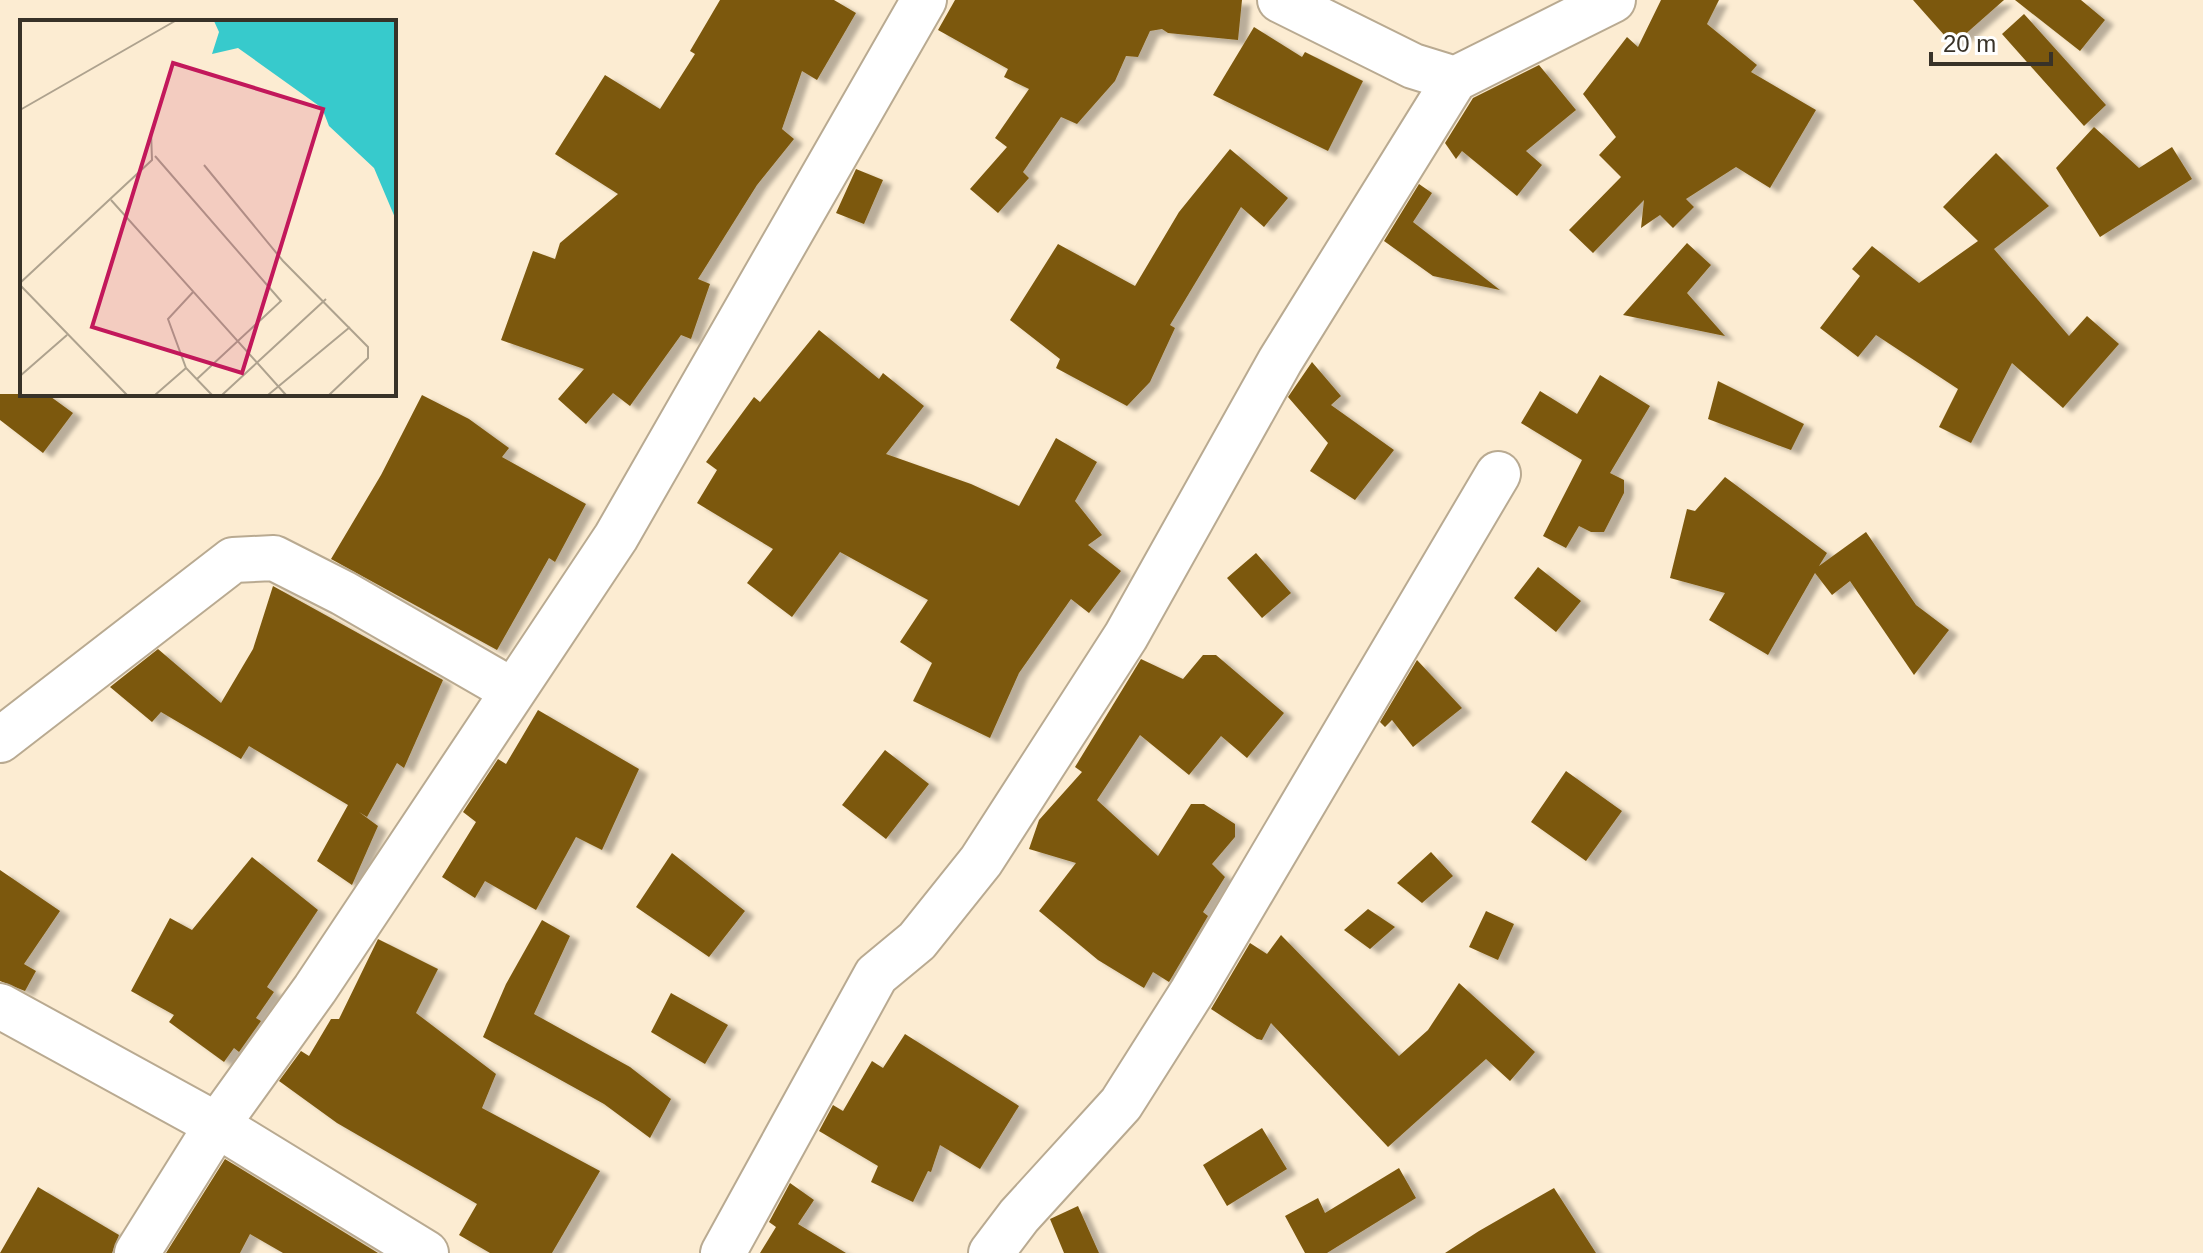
<svg xmlns="http://www.w3.org/2000/svg" width="2203" height="1253" font-family="Helvetica,sans-serif">
<style>
.building{fill:#7c580e;filter:url(#shadow)}
.lines{fill:none;stroke-linecap:round;stroke-linejoin:round}
.minor-casing{stroke:#b9aa91;stroke-width:48}
.minor{stroke:#fff;stroke-width:44}
.inset-road{fill:none;stroke:#aea28e;stroke-width:2}
.view{fill:#c2185b;fill-opacity:0.15;stroke:#c2185b;stroke-width:4}
.inset-edge{fill:none;stroke:#383228;stroke-width:4}
</style>
<defs>
<filter id="shadow"><feDropShadow dx="9" dy="5" stdDeviation="2" flood-color="#0004"/></filter>
</defs>
<rect width="100%" height="100%" fill="#fcecd2"/>
<path class="building" d="M720,0H834L856,13L817,80L802,71L782,129L794,139L757,185L698,279L710,284L691,339L681,335L630,406L613,393L586,424L558,399L584,369L501,340L533,251L555,259L560,243L618,194L555,154L605,75L660,109L695,54L690,51Z
M955,0H1242L1238,40L1168,33L1162,29L1150,31L1138,57L1126,56L1115,81L1077,124L1061,117L1023,172L1029,178L998,213L970,189L1007,147L995,138L1029,89L1004,77L1008,69L938,30Z
M1661,0H1719L1707,24L1757,65L1751,72L1816,110L1770,188L1736,167L1686,199L1694,207L1673,228L1660,215L1641,228L1644,200L1593,253L1569,230L1621,177L1599,155L1616,137L1583,94L1627,37L1638,47Z
M1913,0H2004L1953,45Z
M2015,0H2081L2105,20L2080,51Z
M2024,14L2106,105L2084,126L2002,34Z
M1254,27L1302,57L1305,52L1363,81L1328,151L1213,95Z
M1539,65L1576,110L1526,151L1542,165L1517,196L1462,151L1456,159L1445,143L1473,98Z
M2094,127L2139,168L2172,147L2192,179L2100,237L2056,168Z
M1230,149L1288,198L1264,227L1241,207L1170,325L1175,328L1150,382L1127,406L1056,368L1060,359L1010,320L1058,244L1135,286L1179,212Z
M1996,153L2049,206L1994,249L2069,336L2087,316L2119,344L2063,408L2012,363L1971,443L1939,427L1958,389L1876,335L1858,357L1820,328L1860,276L1852,269L1872,246L1919,283L1978,241L1943,207Z
M856,169L883,180L864,224L836,213Z
M1419,184L1432,193L1413,222L1500,290L1433,276L1384,241Z
M1687,243L1711,265L1687,293L1725,336L1623,315Z
M819,330L879,379L883,373L924,406L886,454L971,484L1019,506L1056,438L1097,462L1075,501L1102,535L1088,545L1121,571L1089,613L1071,599L1019,673L990,738L913,701L932,663L900,642L928,600L840,552L792,617L747,583L773,549L697,503L717,470L706,462L754,397L760,402Z
M1312,362L1341,396L1331,405L1394,450L1355,500L1310,471L1328,443L1288,397Z
M1600,375L1650,406L1610,473L1624,480V493L1604,532H1591L1579,526L1566,548L1543,536L1582,460L1521,423L1540,391L1577,414Z
M1718,381L1804,424L1791,450L1708,419Z
M0,394H47L73,413L43,453L0,420Z
M422,395L469,419L509,448L502,457L586,504L555,562L549,558L497,650L331,559L381,475Z
M1725,477L1827,553L1819,566L1866,532L1916,605L1949,630L1914,675L1850,581L1832,595L1815,573L1768,655L1709,620L1725,593L1670,578L1687,509L1695,511Z
M1256,553L1291,593L1262,618L1227,578Z
M1538,567L1581,601L1556,632L1514,598Z
M273,586L443,680L404,768L397,763L367,817L359,812L378,826L352,885L317,861L348,805L249,746L241,759L161,712L152,722L110,687L158,649L221,703L253,649Z
M1203,655H1216L1284,713L1247,758L1221,736L1189,775L1140,735L1097,800L1158,856L1191,804H1204L1235,824V837L1212,864L1225,877L1203,912L1208,916L1169,982L1153,972L1144,988L1098,960L1039,911L1076,863L1029,849L1039,820L1082,772L1075,767L1141,659L1183,679Z
M1417,660L1462,708L1413,747L1392,720L1385,727L1380,722Z
M538,710L639,769L602,850L576,837L536,910L485,881L475,898L442,877L476,822L463,812L498,759L506,764Z
M885,750L929,784L886,839L842,805Z
M1566,771L1622,811L1586,861L1531,822Z
M1431,852L1453,876L1422,903L1397,883Z
M672,853L745,911L709,957L636,907Z
M252,857L318,910L267,987L274,992L256,1018L261,1021L239,1052L234,1048L224,1062L169,1022L174,1015L131,991L170,918L192,930Z
M0,870L60,911L24,964L36,971L25,991L0,981Z
M1368,909L1395,927L1370,949L1344,930Z
M1486,911L1514,924L1498,960L1469,947Z
M542,920L570,936L534,1014L630,1067L671,1099L650,1138L604,1104L483,1037L506,984Z
M1281,935L1399,1056L1428,1030L1459,983L1535,1052L1510,1081L1486,1059L1388,1147L1271,1023L1262,1040L1257,1039L1211,1009L1250,943L1267,954Z
M378,939L438,969L416,1013L496,1074L482,1108L600,1171L552,1253H490L459,1235L477,1204L337,1123L279,1081L301,1051L309,1056L331,1019H339Z
M671,993L728,1025L705,1064L651,1032Z
M905,1034L1019,1106L980,1169L940,1145L931,1172L928,1171L913,1202L871,1182L878,1166L819,1131L833,1105L843,1111L872,1061L883,1068Z
M1262,1128L1287,1169L1227,1206L1203,1165Z
M225,1159L378,1253H283L250,1234L240,1253H166Z
M1399,1168L1416,1198L1327,1253H1305L1285,1216L1318,1198L1325,1213Z
M790,1183L814,1200L798,1224L846,1253H760L776,1227L769,1222Z
M38,1187L119,1235L112,1253H0Z
M1554,1188L1596,1253H1445L1479,1231Z
M1078,1206L1099,1253H1064L1050,1219Z"/>
<g class="lines">
<defs>
<path id="minor" d="M1280,0L1413,66L1455,79L1613,0
M0,740L233,560L274,558L343,593L513,691
M0,1006L217,1125L426,1253
M137,1253L217,1125L315,989L616,537L924,0
M723,1253L876,975L917,941L981,861L1126,636L1280,361L1455,79
M991,1253L1019,1216L1121,1104L1192,992L1498,474"/>
</defs>
<use href="#minor" class="minor-casing"/>
<use href="#minor" class="minor"/>
</g>
<g transform="translate(20 20)">
<rect width="376" height="376" fill="#fcecd2"/>
<path d="M194,1H376V200L354,148L309,106L302,88L218,28L192,34L199,12Z" fill="#37cacc"/>
<path class="inset-road" d="M0,90L155,1M135,136L261,281L177,359M184,145L263,241L348,327V338L309,375M91,180L266,375M0,263L132,140L131,111M0,265L107,375M174,271L148,299L166,348L192,375M0,356L47,315M135,375L166,348M202,375L306,279M248,375L330,307"/>
<path class="view" d="M153,43L303,89L222,353L72,307Z"/>
<rect width="376" height="376" class="inset-edge"/>
</g>
<path d="M1931 52v12h120v-12" fill="none" stroke="#383228" stroke-width="4"/>
<text x="1943" y="52" font-size="24" fill="#383228" stroke="#ffffff" stroke-width="6" paint-order="stroke">20 m</text>
</svg>
